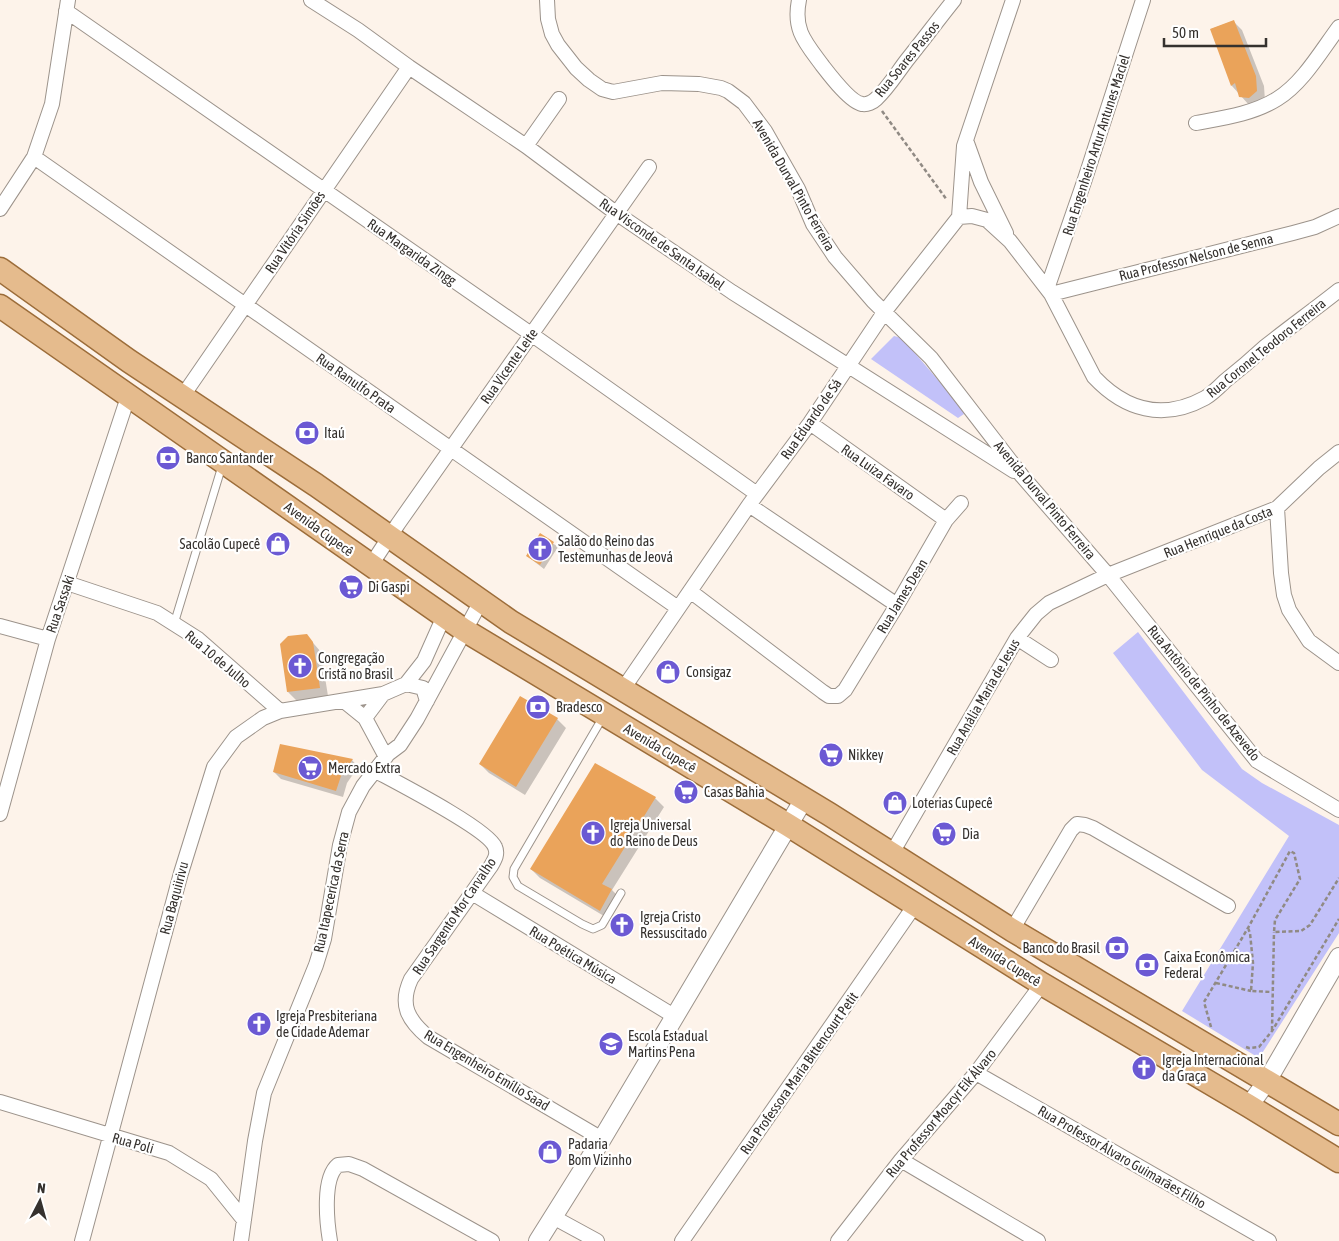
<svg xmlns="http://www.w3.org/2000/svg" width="1339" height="1241" font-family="'Asap Condensed',sans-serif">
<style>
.green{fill:#c2c1f9}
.shadow{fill:#0003}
.building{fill:#eaa35a}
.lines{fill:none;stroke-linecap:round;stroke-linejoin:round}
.service-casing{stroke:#9c938b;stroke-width:9}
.minor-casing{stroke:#9c938b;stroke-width:16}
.tertiary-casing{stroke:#9c938b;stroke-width:20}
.primary-casing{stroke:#9c6d3a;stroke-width:25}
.path{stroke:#908a84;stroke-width:2.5;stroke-dasharray:4 2.5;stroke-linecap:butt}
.service{stroke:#fff;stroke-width:7}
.minor{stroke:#fff;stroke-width:14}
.tertiary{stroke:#fff;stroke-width:18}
.primary{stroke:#e5bb8d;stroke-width:22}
.labels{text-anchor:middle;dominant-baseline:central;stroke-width:4.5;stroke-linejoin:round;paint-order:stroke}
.street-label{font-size:14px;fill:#35312e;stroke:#fff}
.poi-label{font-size:14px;fill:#35312e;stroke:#fff;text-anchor:start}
</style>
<rect width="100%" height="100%" fill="#fdf3ea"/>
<path class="green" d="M894,336L902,338L962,408L964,414L958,418L871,359Z
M1138,632L1242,769L1262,783L1339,825V933L1259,1058L1182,1011L1289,836L1202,770L1113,653Z"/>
<path class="shadow" d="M1233,21L1242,30L1264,86L1265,101L1249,105L1232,86L1211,29Z
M541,535L558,547L544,569L527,556Z
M307,636L321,652L328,696L297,701L288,692Z
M557,719L566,728L525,795L489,773L480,764Z
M352,760L358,767L347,783L343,797L281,779L274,772Z
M655,798L664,807L612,890L621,899L609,919L540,878L531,869Z"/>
<path class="building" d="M1234,20L1256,76L1257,91L1249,98L1239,97L1235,83L1231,86L1210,29Z
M540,533L554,542L540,565L526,556Z
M307,634L313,642L320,688L287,692L280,644L288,636Z
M520,696L558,718L516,787L479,764Z
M280,744L353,759L341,776L336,791L273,772Z
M595,763L656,797L602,884L612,889L600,911L530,869Z"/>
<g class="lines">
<defs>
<path id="service" d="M174,624L222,466
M603,717L514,869L513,877L518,886L582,924L593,929L602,925L621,893"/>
<path id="minor" d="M311,0L358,30L409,67L526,146L616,213L732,292L1014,471
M547,0L548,19L552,34L558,45L576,68L589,80L602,89L613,92L662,83L699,84L721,88L728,91L744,103L765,131L798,189L813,224L835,257L873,301L931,358L1022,476L1108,575L1257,761L1339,810
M799,0C793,30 805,42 822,65C829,74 850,102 862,104C867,105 873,102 876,99C888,88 897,73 907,60C923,40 938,20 954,0
M66,11L531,334L757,494
M1196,123C1223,118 1253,114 1277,99C1303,83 1321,51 1339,27
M967,143L981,182L1006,233
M526,146L559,99
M34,157L678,608
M0,209L34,157L52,104L68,0
M959,217L972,216L987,220L1010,241L1051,294L1094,377C1125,410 1163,421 1205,398C1212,394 1219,387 1225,381C1239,370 1253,358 1266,346C1290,327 1315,309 1339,290
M1047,289L1085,179L1143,0
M1051,294L1293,233L1315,227L1339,216
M182,397L409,67
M810,423L946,520
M749,505L897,605
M1277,508L1281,573L1284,595L1289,610L1309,641L1339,663
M371,565L398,524L649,167
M67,583L157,613L198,639L280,711
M690,591L823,692L829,696H838L845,690L897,605L946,520L961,503
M0,626L48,639
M1017,638L1051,660
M406,684L423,688L427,701
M623,689L749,505L810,423L885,311L959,217L964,146L1013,0
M344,701L365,718L386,757
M365,718L383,694
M374,770C396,782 488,829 495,847C498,854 495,859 491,866L411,979C399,1005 408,1020 428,1037L602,1139
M0,814L48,639L128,397
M892,853L1017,638L1036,614L1049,603L1108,575L1277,508L1319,468L1339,452
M472,893L674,1016
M1012,930L1071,830L1077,824L1085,825L1093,828L1228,906
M976,1073L1269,1241
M0,1102L169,1153L211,1179L244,1220
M901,1160L1038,1241
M553,1217L597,1241
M82,1241L181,873L214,767L236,737L263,718L280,711L383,694L406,684L424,661L444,616
M241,1241L255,1141L264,1093L316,965L324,939L340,845L349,812L363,786L388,754L400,745L417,719L481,601
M330,1241C327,1223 322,1178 338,1165L349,1164L363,1169L492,1241
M682,1241L915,905
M838,1241L901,1160L976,1073L1042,984"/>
<path id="tertiary" d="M1249,1106L1267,1081L1339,957
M538,1241L602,1139L804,799"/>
<path id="primary" d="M0,269L129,361L316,485L511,622L829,814L1012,930L1339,1124
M0,306L464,630L788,825L1042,984L1249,1106L1339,1161"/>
</defs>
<use href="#service" class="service-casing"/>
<use href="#minor" class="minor-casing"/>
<use href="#tertiary" class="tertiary-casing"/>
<use href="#primary" class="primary-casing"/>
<path class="path" d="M882,111L947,200
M1248,928L1250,933L1253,963L1251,991L1272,992
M1216,983L1251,991
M1211,1027L1204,1002L1248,928L1290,851L1294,853L1300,879L1275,920L1274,932L1301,931L1310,925L1339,878
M1272,1030L1274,932
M1246,1047L1249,1048L1259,1047L1272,1031L1339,919"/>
<use href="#service" class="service"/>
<use href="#minor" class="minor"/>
<use href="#tertiary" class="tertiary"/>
<use href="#primary" class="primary"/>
</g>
<defs>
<symbol id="bank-disc" viewBox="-11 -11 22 22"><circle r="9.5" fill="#6b59d3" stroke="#fff"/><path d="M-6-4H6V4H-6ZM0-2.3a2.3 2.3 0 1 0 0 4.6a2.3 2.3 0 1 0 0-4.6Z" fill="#fff"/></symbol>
<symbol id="shop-disc" viewBox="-11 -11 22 22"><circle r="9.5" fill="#6b59d3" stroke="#fff"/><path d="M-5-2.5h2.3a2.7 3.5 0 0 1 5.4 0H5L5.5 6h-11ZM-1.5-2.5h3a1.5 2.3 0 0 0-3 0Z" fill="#fff"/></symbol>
<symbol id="church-disc" viewBox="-11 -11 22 22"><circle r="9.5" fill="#6b59d3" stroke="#fff"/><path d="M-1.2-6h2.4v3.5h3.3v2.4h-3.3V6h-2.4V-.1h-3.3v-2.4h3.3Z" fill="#fff"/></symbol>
<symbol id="supermarket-disc" viewBox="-11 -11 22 22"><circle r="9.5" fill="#6b59d3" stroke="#fff"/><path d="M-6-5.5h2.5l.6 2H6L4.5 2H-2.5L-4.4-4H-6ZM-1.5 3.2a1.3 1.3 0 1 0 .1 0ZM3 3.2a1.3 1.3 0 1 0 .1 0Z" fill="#fff"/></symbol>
<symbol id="school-disc" viewBox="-11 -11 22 22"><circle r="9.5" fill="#6b59d3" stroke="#fff"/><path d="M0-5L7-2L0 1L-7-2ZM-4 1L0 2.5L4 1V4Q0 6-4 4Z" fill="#fff"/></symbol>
</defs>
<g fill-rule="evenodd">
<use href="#bank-disc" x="293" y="419" width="28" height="28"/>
<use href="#bank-disc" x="154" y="444" width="28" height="28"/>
<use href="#shop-disc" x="264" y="530" width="28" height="28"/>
<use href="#church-disc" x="526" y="535" width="28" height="28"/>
<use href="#supermarket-disc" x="337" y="573" width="28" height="28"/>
<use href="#church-disc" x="286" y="652" width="28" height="28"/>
<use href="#shop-disc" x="654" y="658" width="28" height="28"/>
<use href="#bank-disc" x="524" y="693" width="28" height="28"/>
<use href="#supermarket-disc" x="817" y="741" width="28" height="28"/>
<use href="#supermarket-disc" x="296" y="754" width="28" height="28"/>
<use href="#supermarket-disc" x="672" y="778" width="28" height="28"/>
<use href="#shop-disc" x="881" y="789" width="28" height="28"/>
<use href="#church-disc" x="579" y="819" width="28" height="28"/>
<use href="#supermarket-disc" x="930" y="820" width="28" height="28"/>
<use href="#church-disc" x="608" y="911" width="28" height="28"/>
<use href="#bank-disc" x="1103" y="934" width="28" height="28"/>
<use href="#bank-disc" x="1133" y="951" width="28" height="28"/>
<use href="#church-disc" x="245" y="1010" width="28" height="28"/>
<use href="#school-disc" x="597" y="1030" width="28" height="28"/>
<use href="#church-disc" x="1130" y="1054" width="28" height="28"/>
<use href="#shop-disc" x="536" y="1138" width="28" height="28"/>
</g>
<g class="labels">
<g class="street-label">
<text transform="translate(907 59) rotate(-51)">Rua Soares Passos</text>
<text transform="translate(1096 145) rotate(-72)">Rua Engenheiro Artur Antunes Maciel</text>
<text transform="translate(794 185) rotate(60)">Avenida Durval Pinto Ferreira</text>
<text transform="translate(295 232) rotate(-56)">Rua Vitória Simões</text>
<text transform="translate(662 244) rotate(35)">Rua Visconde de Santa Isabel</text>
<text transform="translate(412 252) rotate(35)">Rua Margarida Zingg</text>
<text transform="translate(1196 257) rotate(-14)">Rua Professor Nelson de Senna</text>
<text transform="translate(1266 348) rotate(-39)">Rua Coronel Teodoro Ferreira</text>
<text transform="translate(509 366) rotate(-55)">Rua Vicente Leite</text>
<text transform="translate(356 383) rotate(35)">Rua Ranulfo Prata</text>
<text transform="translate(811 419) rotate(-55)">Rua Eduardo de Sá</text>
<text transform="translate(878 472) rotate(35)">Rua Luiza Favaro</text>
<text transform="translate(1045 500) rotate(50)">Avenida Durval Pinto Ferreira</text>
<text transform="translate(319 529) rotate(36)">Avenida Cupecê</text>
<text transform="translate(1218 532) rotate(-22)">Rua Henrique da Costa</text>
<text transform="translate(902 596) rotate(-59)">Rua James Dean</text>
<text transform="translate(60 604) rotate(-71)">Rua Sassaki</text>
<text transform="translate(218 659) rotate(40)">Rua 10 de Julho</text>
<text transform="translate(1204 693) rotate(51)">Rua Antônio de Pinho de Azevedo</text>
<text transform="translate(983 697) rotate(-60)">Rua Anália Maria de Jesus</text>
<text transform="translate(660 748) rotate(31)">Avenida Cupecê</text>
<text transform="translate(331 892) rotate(-78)">Rua Itapecerica da Serra</text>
<text transform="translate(174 898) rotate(-75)">Rua Baquiirivu</text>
<text transform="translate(454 916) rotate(-56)">Rua Sargento Mor Carvalho</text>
<text transform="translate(573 955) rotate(31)">Rua Poética Música</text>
<text transform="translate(1005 961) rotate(32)">Avenida Cupecê</text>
<text transform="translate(487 1070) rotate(31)">Rua Engenheiro Emílio Saad</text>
<text transform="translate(799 1073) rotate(-55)">Rua Professora Maria Bittencourt Petit</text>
<text transform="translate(941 1113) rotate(-50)">Rua Professor Moacyr Eik Álvaro</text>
<text transform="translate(133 1143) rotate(16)">Rua Poli</text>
<text transform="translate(1122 1157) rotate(30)">Rua Professor Álvaro Guimarães Filho</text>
</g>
<g class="poi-label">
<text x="324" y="433">Itaú</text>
<text x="186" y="458">Banco Santander</text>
<text x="558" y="541">Salão do Reino das<tspan x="558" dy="16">Testemunhas de Jeová</tspan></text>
<text x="260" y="544" text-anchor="end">Sacolão Cupecê</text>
<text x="368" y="587">Di Gaspi</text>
<text x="318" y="658">Congregação<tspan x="318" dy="16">Cristã no Brasil</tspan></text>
<text x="686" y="672">Consigaz</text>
<text x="556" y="707">Bradesco</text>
<text x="848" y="755">Nikkey</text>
<text x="328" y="768">Mercado Extra</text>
<text x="704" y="792">Casas Bahia</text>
<text x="912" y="803">Loterias Cupecê</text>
<text x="610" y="825">Igreja Universal<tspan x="610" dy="16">do Reino de Deus</tspan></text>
<text x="962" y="834">Dia</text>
<text x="640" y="917">Igreja Cristo<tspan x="640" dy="16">Ressuscitado</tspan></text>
<text x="1100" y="948" text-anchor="end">Banco do Brasil</text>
<text x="1164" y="957">Caixa Econômica<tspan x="1164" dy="16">Federal</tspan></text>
<text x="276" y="1016">Igreja Presbiteriana<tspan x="276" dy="16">de Cidade Ademar</tspan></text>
<text x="628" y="1036">Escola Estadual<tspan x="628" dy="16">Martins Pena</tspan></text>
<text x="1162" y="1060">Igreja Internacional<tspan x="1162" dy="16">da Graça</tspan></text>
<text x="568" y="1144">Padaria<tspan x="568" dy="16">Bom Vizinho</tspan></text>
</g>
</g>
<g transform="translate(40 1201) rotate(6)" stroke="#ffffff" stroke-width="4" paint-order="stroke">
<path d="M0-4L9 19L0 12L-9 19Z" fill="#35312e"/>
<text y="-8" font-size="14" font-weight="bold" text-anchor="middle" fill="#35312e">N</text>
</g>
<path d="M1164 38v8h102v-8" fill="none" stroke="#35312e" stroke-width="2.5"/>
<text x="1172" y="38" font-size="15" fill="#35312e" stroke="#ffffff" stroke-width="4" paint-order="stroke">50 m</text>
</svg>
